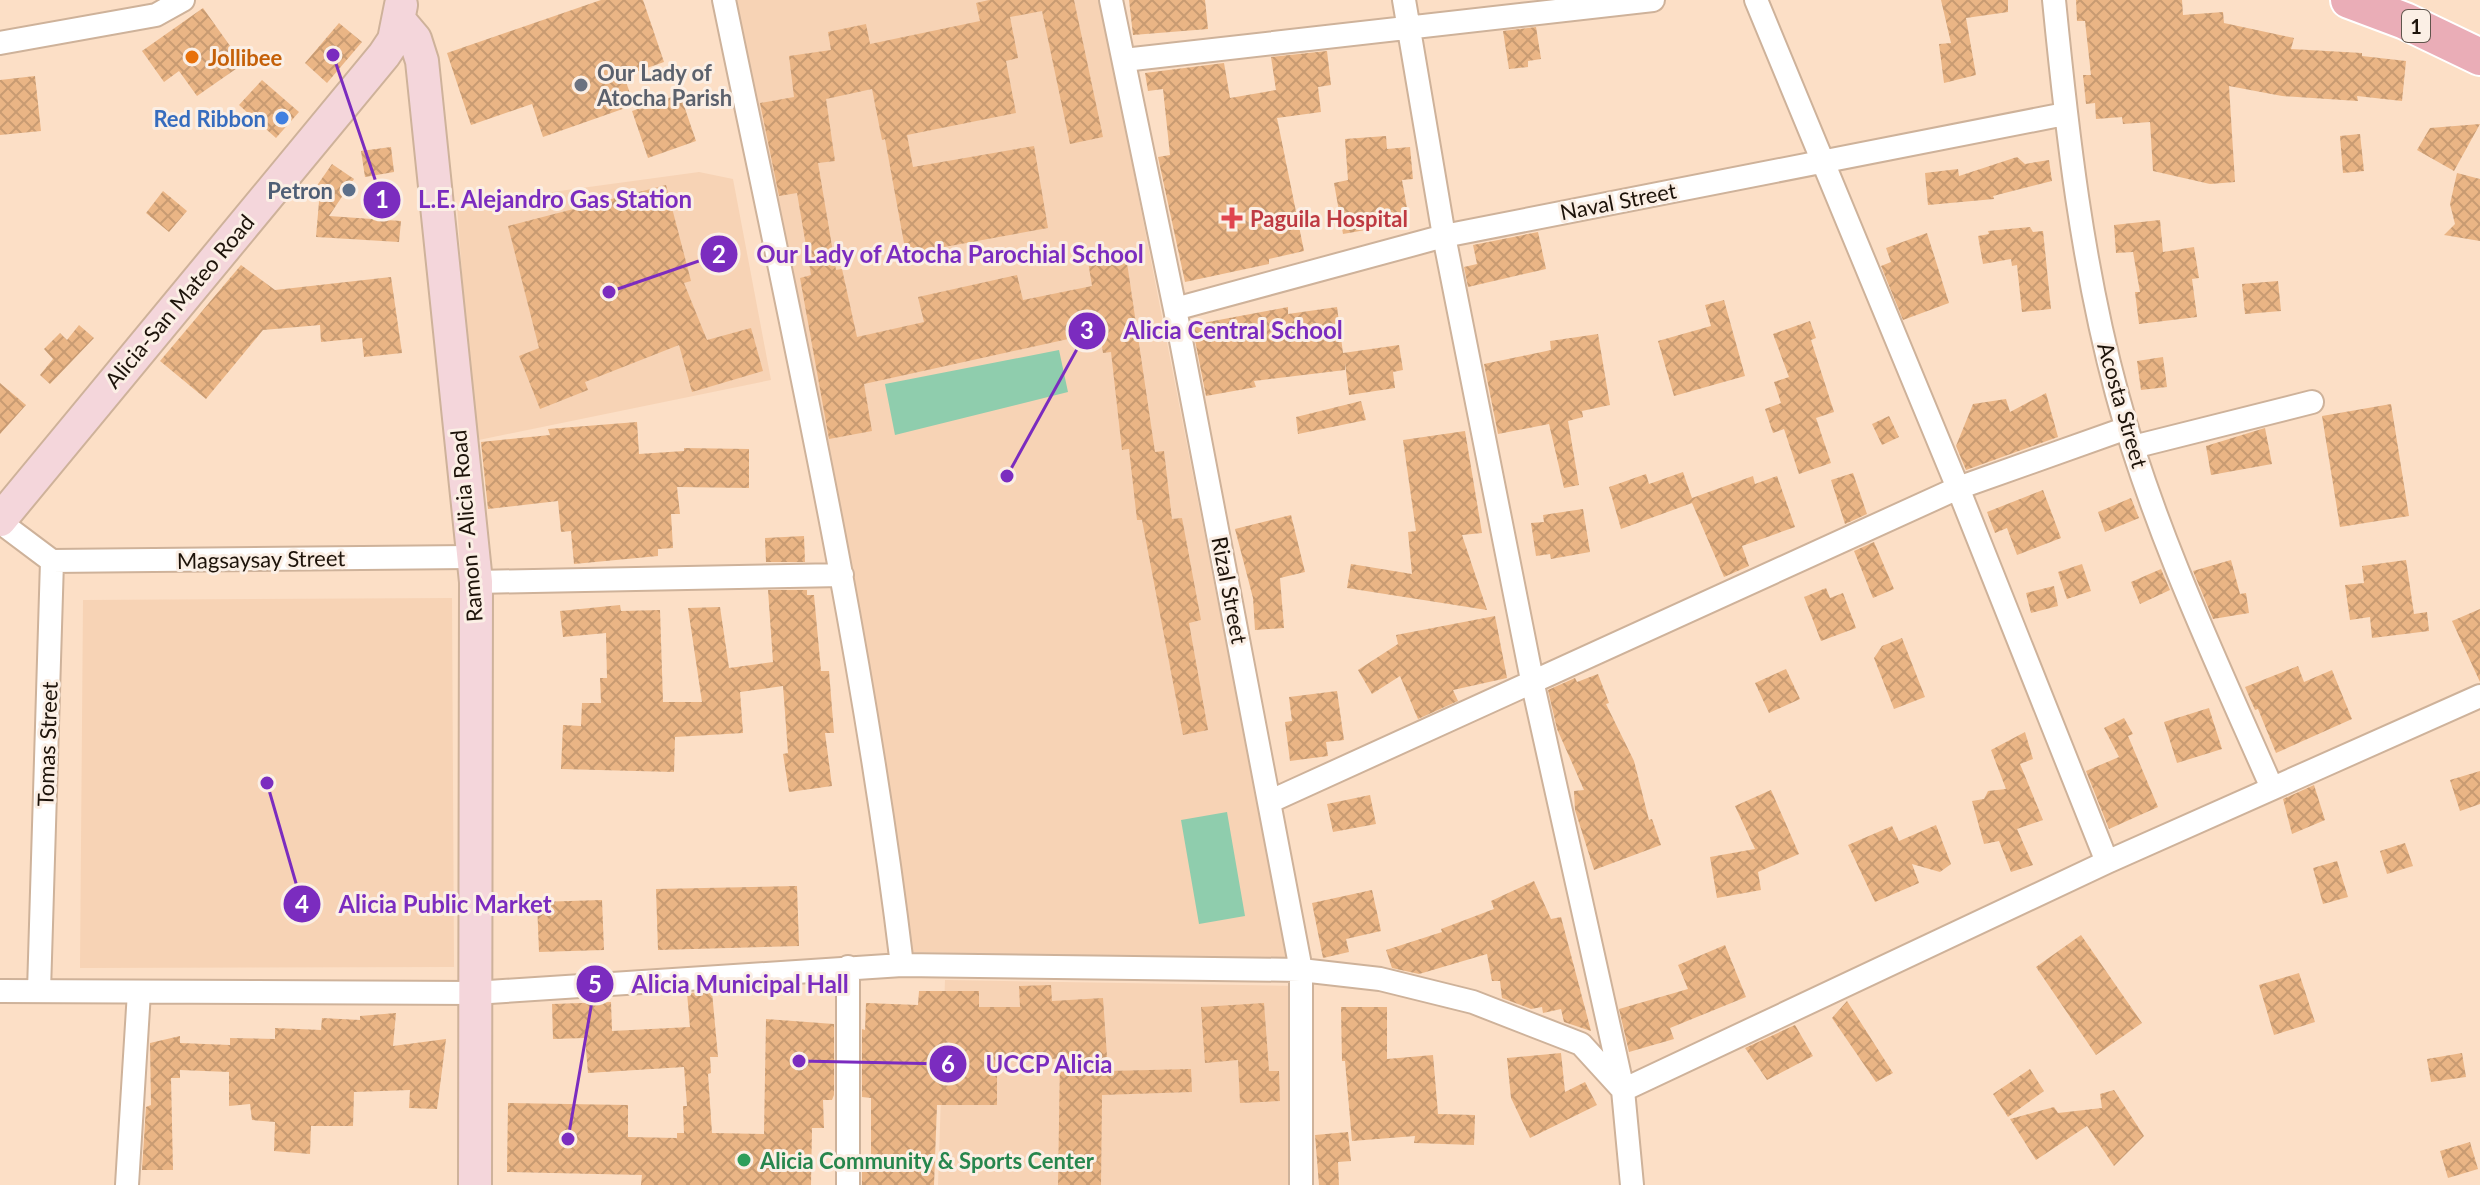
<svg xmlns="http://www.w3.org/2000/svg" width="2480" height="1185" font-family="Lato,sans-serif">
<style>
.built{fill:#f7d3b5}
.park{fill:#8fcdad}
.building{fill:url(#building-cross-hatch)}
.lines{fill:none;stroke-linecap:round;stroke-linejoin:round}
.minor-casing{stroke:#ceb29a;stroke-width:26}
.secondary-casing{stroke:#ceb29a;stroke-width:36}
.primary-casing{stroke:#fff;stroke-width:40}
.minor{stroke:#fff;stroke-width:22}
.secondary{stroke:#f4d6db;stroke-width:32}
.primary{stroke:#eaadb7;stroke-width:36}
.food-dot{fill:#e8710a;stroke:#fbefe5;stroke-width:3}
.worship-dot{fill:#6b7280;stroke:#fbefe5;stroke-width:3}
.shop-dot{fill:#3f7fe0;stroke:#fbefe5;stroke-width:3}
.service-dot{fill:#5c6f8a;stroke:#fbefe5;stroke-width:3}
.health-dot{fill:#e0444e;stroke:#fbefe5;stroke-width:3}
.leisure-dot{fill:#2e9e5b;stroke:#fbefe5;stroke-width:3}
.labels{text-anchor:middle;dominant-baseline:central;stroke-width:6;stroke-linejoin:round;paint-order:stroke}
.shield{fill:#fbefe5;stroke:#60554c;stroke-width:2}
.shield-label{font-size:20px;font-weight:bold;fill:#1d130a}
.food-label{font-size:22px;font-weight:bold;fill:#c56008;stroke:#fbefe5;text-anchor:start}
.worship-label{font-size:22px;font-weight:bold;fill:#5b616d;stroke:#fbefe5;text-anchor:start}
.shop-label{font-size:22px;font-weight:bold;fill:#366cbe;stroke:#fbefe5;text-anchor:end}
.service-label{font-size:22px;font-weight:bold;fill:#4e5e75;stroke:#fbefe5;text-anchor:end}
.street-label{font-size:22px;fill:#1d130a;stroke:#fbefe5}
.health-label{font-size:22px;font-weight:bold;fill:#be3a42;stroke:#fbefe5;text-anchor:start}
.leisure-label{font-size:22px;font-weight:bold;fill:#27864d;stroke:#fbefe5;text-anchor:start}
.leader{fill:none;stroke:#7b2cbf;stroke-width:3}
.callout-dot{fill:#7b2cbf;stroke:#fbefe5;stroke-width:3}
.mark-label{font-size:24px;text-anchor:middle;font-weight:bold;fill:#fff}
.callout-label{font-size:24px;text-anchor:middle;font-weight:bold;fill:#7b2cbf;stroke:#fbefe5;stroke-width:6;stroke-linejoin:round;paint-order:stroke}
</style>
<defs>
<pattern id="building-cross-hatch" width="8" height="8" patternUnits="userSpaceOnUse" patternTransform="scale(2)"><rect width="8" height="8" fill="#eab585"/><path d="M0 0l8 8M0 8l8-8" fill="none" stroke="#c89b72"/></pattern>
</defs>
<rect width="100%" height="100%" fill="#fcdfc6"/>
<path class="built" d="M733,0H1100L1288,961L910,952Z
M699,172L733,179L771,380L474,441L457,205Z
M452,598L454,967L80,968L83,600Z
M945,980L1294,986L1293,1185H938Z"/>
<path class="park" d="M1059,350L1068,392L895,435L885,384Z
M1227,812L1245,916L1199,924L1181,820Z"/>
<path class="building" d="M601,0H643L664,62L624,76L634,105L543,137L532,104L471,125L447,53Z
M989,0H1074L1103,137L1070,144L1042,11L1010,17L1018,58L1006,61L1016,113L907,135L913,167L1034,146L1048,228L906,254L885,139L882,140L872,89L826,99L835,161L818,163L836,270L842,269L857,337L924,322L918,297L1017,275L1023,300L1092,286L1087,255L1125,249L1155,452L1164,451L1172,519L1182,518L1201,620L1189,623L1208,730L1183,735L1142,520H1137L1129,449L1122,450L1111,352L1103,353L1100,332L864,384L872,431L829,439L800,278L811,275L797,193L779,196L760,103L794,97L789,56L831,50L828,32L866,24L870,44L980,21L976,3Z
M1129,0H1205L1208,29L1133,35Z
M1941,0H2008V12L1966,18L1976,75L1944,83L1939,44L1951,43Z
M2076,0H2182L2183,15L2223,12L2224,23L2294,38L2291,49L2362,53V56L2406,61L2402,101L2357,96L2358,101L2282,96L2229,86L2235,182L2210,184L2153,171L2150,122L2123,124L2122,117L2096,119L2095,103L2086,104L2083,75H2091L2085,21H2077Z
M203,8L243,64L197,96L179,71L164,82L142,51Z
M339,23L362,42L327,83L305,63Z
M1536,27L1541,59L1528,61V67L1509,69L1503,31Z
M1327,51L1331,85L1318,87L1321,112L1277,118L1304,251L1269,259V264L1185,282L1158,157L1170,155L1163,89L1148,91L1145,73L1224,63L1230,98L1276,90L1271,57Z
M35,76L41,131L0,135V80Z
M262,80L299,112L276,138L239,105Z
M680,94L696,141L648,158L632,111Z
M2480,124L2454,171L2417,150L2430,128Z
M2360,134L2364,171L2343,173L2340,136Z
M1386,136L1387,149L1410,147L1413,179L1402,180L1407,208L1402,209L1405,223L1343,234L1334,183L1348,180L1345,139Z
M391,147L394,172L365,177L361,151Z
M2017,157L2025,164L2049,160L2052,181L1993,196L1994,199L1928,205L1925,173L1958,169L1959,176Z
M332,164L354,179L329,216L401,221L399,242L316,237L320,190L316,187Z
M2457,173L2480,179V241L2444,235L2455,224L2450,204Z
M666,185L691,281L684,283L707,340L751,328L763,371L692,392L679,345L585,382L588,390L540,409L519,356L539,348L508,226Z
M163,191L187,211L169,232L146,213Z
M2160,220L2163,252L2194,247L2199,278L2192,279L2197,317L2139,324L2135,292H2140L2133,252L2116,253L2114,225Z
M2030,227L2033,232L2043,231L2051,309L2022,312L2017,265L2012,266L2011,259L1983,264L1978,236L1989,234L1988,231Z
M1538,232L1546,269L1468,287L1464,267L1477,264L1473,245Z
M1927,233L1949,303L1903,320L1881,266L1891,262L1886,248Z
M241,265L275,290L391,277L402,353L364,357L362,338L321,342L320,325L263,330L206,399L160,361Z
M2278,281L2281,311L2245,314L2242,284Z
M1724,300L1745,376L1674,396L1658,341L1711,326L1705,305Z
M1288,307V314L1337,307L1343,353L1399,345L1403,370L1393,372L1395,388L1349,395L1345,363V370L1254,381L1256,387L1206,396L1192,325Z
M1810,321L1816,338L1811,340L1834,412L1816,418L1831,463L1799,474L1784,429L1773,433L1765,409L1781,403L1774,382L1789,377L1773,334Z
M79,325L94,338L50,384L40,375L53,359L44,349L60,333L67,340Z
M1598,334L1610,405L1582,411L1583,417L1568,421L1579,485L1564,488L1549,424L1498,434L1484,364L1551,350L1550,341Z
M2163,357L2167,387L2141,390L2137,361Z
M0,383L26,405L0,434Z
M2046,393L2058,437L1966,470L1956,446L1973,404L2006,399L2010,412Z
M1361,401L1366,420L1298,434L1296,417Z
M2391,404L2409,516L2340,527L2322,416Z
M1889,416L1899,437L1882,445L1872,424Z
M637,422L639,454L684,451V448L749,449V488L677,487L680,514H671L673,548L658,549V556L574,564L571,531L561,532L558,501L488,509L481,442L550,435L548,429Z
M2265,428L2272,464L2211,475L2206,446Z
M1465,431L1482,533L1462,535L1487,610L1347,588L1351,564L1412,574L1408,532L1416,531L1403,440Z
M1683,472L1692,498L1753,476L1755,484L1777,476L1795,527L1742,546L1749,566L1724,577L1692,503L1621,529L1609,487L1646,474L1649,484Z
M1853,473L1867,514L1845,524L1831,480Z
M2043,490L2061,538L2017,555L2007,528L1995,533L1987,512Z
M2131,498L2139,518L2105,532L2098,512Z
M1583,509L1590,552L1551,559L1550,554L1536,556L1531,523L1544,522L1543,515Z
M1291,515L1305,572L1280,578L1284,628L1255,630L1253,598L1235,529Z
M804,536L805,562H766L765,538Z
M1874,542L1894,589L1873,598L1854,551Z
M2231,560L2240,594L2246,593L2249,613L2213,619L2193,571Z
M2406,560L2414,614L2427,612L2429,631L2372,638L2370,617L2350,620L2345,585L2364,583L2362,566Z
M2082,564L2091,591L2067,599L2058,572Z
M2161,569L2170,590L2140,604L2131,582Z
M2054,586L2058,606L2031,613L2026,593Z
M1826,588L1830,598L1843,593L1856,628L1821,641L1804,597Z
M768,590H807V595H814L821,671H829L834,733H825L832,786L789,792L783,754L788,753L783,686L740,692L743,733L675,737L674,772L561,769L563,725L581,726L582,703H601L600,678H607L606,633L563,637L560,611L620,605L621,611L660,610L663,702H702L688,608L720,607L729,668L773,662Z
M2480,609V682L2452,621Z
M1495,616L1507,678L1453,690L1458,701L1418,719L1400,676L1372,694L1358,670L1398,644L1396,635Z
M1902,638L1925,697L1894,709L1874,658L1882,646Z
M2298,666L2304,682L2332,670L2352,719L2276,753L2258,709L2255,710L2245,687Z
M1786,669L1800,699L1769,713L1755,683Z
M1598,674L1609,703L1606,704L1634,761L1649,820L1652,819L1661,845L1594,870L1575,810L1574,791L1584,790L1557,729L1548,690L1575,678L1577,682Z
M1337,691L1344,740L1326,742L1328,756L1290,761L1285,722L1292,721L1289,697Z
M2209,708L2222,749L2177,763L2164,722Z
M2124,718L2133,734L2128,736L2158,807L2109,829L2086,771L2119,757L2104,728Z
M2025,732L2033,759L2020,764L2043,820L2017,829L2033,865L2011,872L1999,841L1984,844L1972,801L1984,799L1988,791L2006,789L1991,750Z
M2480,771V804L2460,811L2450,780Z
M2314,785L2325,820L2292,834L2283,799Z
M1771,790L1799,854L1758,872L1761,890L1717,898L1710,857L1755,849L1735,806Z
M1370,795L1376,824L1333,832L1327,804Z
M1936,825L1951,864L1940,872L1912,864L1919,883L1875,902L1848,845L1892,826L1899,841Z
M2405,843L2413,866L2387,874L2380,851Z
M2337,861L2348,897L2323,904L2313,868Z
M1534,881L1551,919L1561,917L1591,1031L1564,1022L1561,1009L1543,1013L1542,1007L1531,1009L1502,998L1500,981H1492L1487,954L1419,974L1392,968L1386,950L1442,932L1441,929L1494,909L1491,901Z
M797,886L799,946L658,950L656,889Z
M1372,890L1381,931L1346,939L1349,952L1323,958L1312,903Z
M602,900L604,950L539,952L537,902Z
M2081,935L2142,1023L2096,1055L2036,967Z
M1725,945L1746,997L1670,1028L1674,1039L1629,1052L1619,1009L1688,989L1678,965Z
M2299,973L2315,1022L2274,1035L2259,985Z
M1051,985L1052,1001L1103,998L1108,1071L1191,1069L1192,1092L1102,1095L1101,1185H1058L1060,1059L997,1057V1105H937L934,1185H862V1164L871,1163V1098L862,1097V1029L865,1030L866,1003L918,1005L919,991H979V1007H1020L1019,986Z
M712,992L718,1057H710L711,1073L708,1074L712,1133L764,1134L766,1019L834,1024V1095L832,1100H823L824,1128H812L811,1185H641L642,1175L507,1172L508,1103L628,1105V1137L677,1138V1133H684L683,1106H687L684,1067L588,1073L585,1038L553,1039L552,1004L611,1002L612,1031L690,1027L687,993Z
M1847,1001L1893,1073L1876,1082L1832,1018Z
M1264,1003L1269,1071H1279L1280,1101L1240,1103L1238,1060L1205,1063L1201,1007Z
M1341,1007H1387V1059L1433,1055L1438,1114L1475,1115L1474,1145L1414,1143L1415,1136L1352,1141L1345,1061H1342Z
M396,1013L393,1046L446,1039L437,1109L409,1108L410,1090L354,1092L353,1126H311L310,1154L274,1151L275,1122L252,1120L250,1104L229,1106V1072L180,1070V1078H171L173,1170H142L146,1107L151,1105L150,1043L180,1036V1043L230,1045V1038L275,1039V1028L321,1030L322,1018L360,1020V1016Z
M1795,1025L1813,1056L1767,1080L1745,1048Z
M1561,1053L1565,1092L1585,1082L1597,1105L1530,1138L1511,1098L1507,1058Z
M2462,1053L2466,1077L2431,1082L2427,1059Z
M2030,1069L2044,1091L2008,1117L1993,1094Z
M2114,1090L2144,1136L2114,1166L2087,1126L2036,1160L2010,1119L2054,1107L2058,1113L2102,1108L2100,1094Z
M1348,1132L1351,1161L1338,1162L1339,1185H1319L1315,1135Z
M2470,1142L2478,1169L2448,1178L2440,1151Z"/>
<g class="lines">
<defs>
<path id="minor" d="M724,0C790,320 863,640 902,965
M1111,0L1175,309L1301,970V1185
M1404,0L1444,236L1533,685L1623,1090L1632,1185
M1756,0L1958,488L2107,862
M2054,0C2067,132 2082,265 2117,394C2153,528 2216,661 2272,788
M0,43L156,15L183,0
M1124,60L1653,0
M1175,309L1444,236L2065,114
M2133,447L2312,402
M0,522L52,561L39,991
M52,561L470,557
M476,582L842,575
M1271,801L1958,488L2127,428
M0,991L474,993L902,965L1301,970L1380,979L1473,1002L1581,1044L1623,1090
M1623,1090L2107,862L2480,696
M127,1185L139,992
M848,1185V967"/>
<path id="secondary" d="M399,20L415,39L422,61L476,582L475,1185
M0,520L384,55L394,40L401,5"/>
<path id="primary" d="M2349,0L2405,21L2480,57"/>
</defs>
<use href="#minor" class="minor-casing"/>
<use href="#secondary" class="secondary-casing"/>
<use href="#primary" class="primary-casing"/>
<use href="#minor" class="minor"/>
<use href="#secondary" class="secondary"/>
<use href="#primary" class="primary"/>
</g>
<circle class="food-dot" cx="192" cy="57" r="8"/>
<circle class="worship-dot" cx="581" cy="85" r="8"/>
<circle class="shop-dot" cx="282" cy="118" r="8"/>
<circle class="service-dot" cx="349" cy="190" r="8"/>
<path class="health-dot" d="M1228 206h8v8h8v8h-8v8h-8v-8h-8v-8h8z"/>
<circle class="leisure-dot" cx="744" cy="1160" r="8"/>
<g class="labels">
<rect class="shield" x="2402" y="10" width="28" height="32" rx="6"/>
<g class="shield-label">
<text x="2416" y="26">1</text>
</g>
<g class="food-label">
<text x="208" y="57">Jollibee</text>
</g>
<g class="worship-label">
<text x="597" y="72">Our Lady of<tspan x="597" dy="25">Atocha Parish</tspan></text>
</g>
<g class="shop-label">
<text x="266" y="118">Red Ribbon</text>
</g>
<g class="service-label">
<text x="333" y="190">Petron</text>
</g>
<g class="street-label">
<text transform="translate(1618 201) rotate(-11)">Naval Street</text>
<text transform="translate(179 301) rotate(-50)">Alicia-San Mateo Road</text>
<text transform="translate(2123 405) rotate(74)">Acosta Street</text>
<text transform="translate(466 526) rotate(-95)">Ramon - Alicia Road</text>
<text transform="translate(261 559) rotate(-1)">Magsaysay Street</text>
<text transform="translate(1230 590) rotate(79)">Rizal Street</text>
<text transform="translate(47 744) rotate(-88)">Tomas Street</text>
</g>
<g class="health-label">
<text x="1250" y="218">Paguila Hospital</text>
</g>
<g class="leisure-label">
<text x="760" y="1160">Alicia Community &amp; Sports Center</text>
</g>
</g>
<path class="leader" d="M333 55L382 200M609 292L719 254M1007 476L1087 331M267 783L302 904M568 1139L595 984M799 1061L948 1064"/>
<g class="callout-dot">
<circle cx="333" cy="55" r="8"/>
<circle cx="609" cy="292" r="8"/>
<circle cx="1007" cy="476" r="8"/>
<circle cx="267" cy="783" r="8"/>
<circle cx="568" cy="1139" r="8"/>
<circle cx="799" cy="1061" r="8"/>
<circle cx="382" cy="200" r="20"/>
<circle cx="719" cy="254" r="20"/>
<circle cx="1087" cy="331" r="20"/>
<circle cx="302" cy="904" r="20"/>
<circle cx="595" cy="984" r="20"/>
<circle cx="948" cy="1064" r="20"/>
</g>
<g class="mark-label">
<text x="382" y="208">1</text>
<text x="719" y="263">2</text>
<text x="1087" y="339">3</text>
<text x="302" y="913">4</text>
<text x="595" y="993">5</text>
<text x="948" y="1073">6</text>
</g>
<g class="callout-label">
<text x="555" y="208">L.E. Alejandro Gas Station</text>
<text x="950" y="263">Our Lady of Atocha Parochial School</text>
<text x="1233" y="339">Alicia Central School</text>
<text x="445" y="913">Alicia Public Market</text>
<text x="740" y="993">Alicia Municipal Hall</text>
<text x="1049" y="1073">UCCP Alicia</text>
</g>
</svg>
